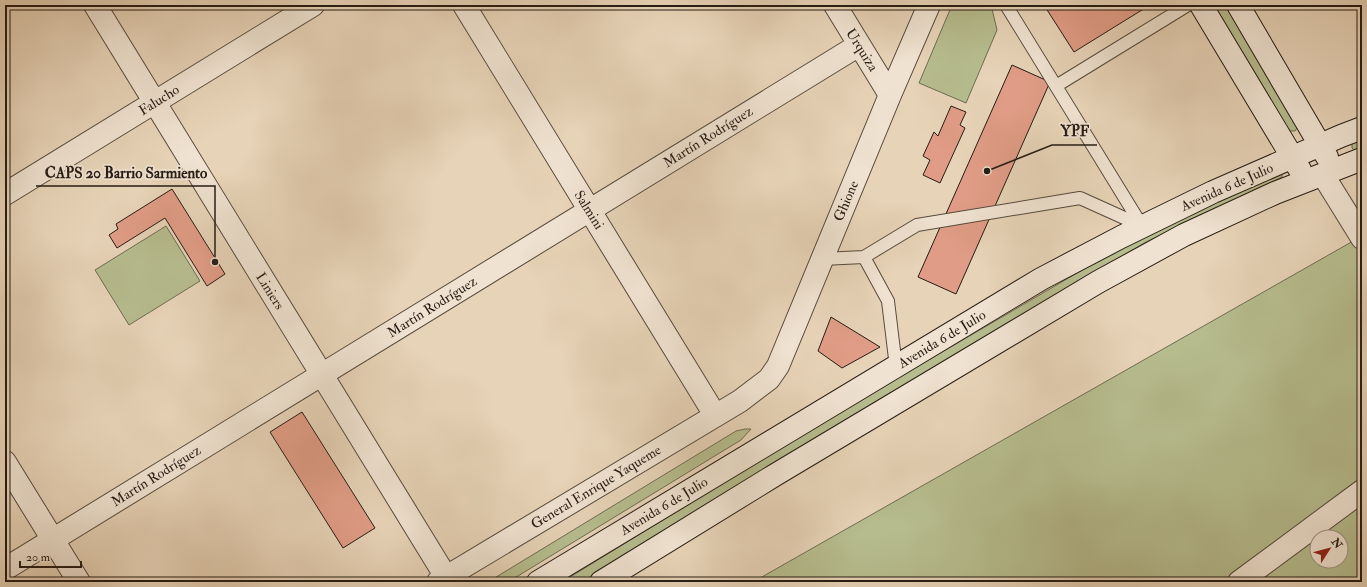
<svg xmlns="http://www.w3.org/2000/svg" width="1367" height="587" font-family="'IM FELL Double Pica',serif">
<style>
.green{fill:#b6bc8e;stroke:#6e6c52;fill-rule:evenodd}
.building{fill:#e09c86;stroke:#261c15}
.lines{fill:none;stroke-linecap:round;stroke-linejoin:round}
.service-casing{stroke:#564a3e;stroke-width:14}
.minor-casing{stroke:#564a3e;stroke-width:24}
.secondary-casing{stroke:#261c15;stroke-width:24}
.service{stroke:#efe2d0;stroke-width:12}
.minor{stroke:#efe2d0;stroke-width:22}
.secondary{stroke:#efe2d0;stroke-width:22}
.labels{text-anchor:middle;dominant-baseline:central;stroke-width:3.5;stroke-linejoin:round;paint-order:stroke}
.street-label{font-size:14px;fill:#261c15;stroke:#efe2d0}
.leader{fill:none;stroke:#261c15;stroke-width:1.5}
.callout-dot{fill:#261c15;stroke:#efe2d0;stroke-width:1.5}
.callout-label{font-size:15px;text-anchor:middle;font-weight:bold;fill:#261c15;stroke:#efe2d0;stroke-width:3.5;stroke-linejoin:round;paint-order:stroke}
</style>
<rect width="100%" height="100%" fill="#e7d3b7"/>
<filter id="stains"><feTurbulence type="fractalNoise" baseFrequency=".005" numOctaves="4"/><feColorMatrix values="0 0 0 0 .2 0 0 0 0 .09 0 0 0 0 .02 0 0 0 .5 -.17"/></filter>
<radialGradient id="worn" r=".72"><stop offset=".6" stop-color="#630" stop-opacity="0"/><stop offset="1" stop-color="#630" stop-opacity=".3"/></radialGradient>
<path class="green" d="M952,5H987L992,9L997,30L966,103L919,83Z
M1214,5H1226L1297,124V128L1295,131H1291L1288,129Z
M1362,139V150L1355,151L1352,148V144L1355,141Z
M1280,174L1282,175V177L1146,242L820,436L582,582H562L814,427L1142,235Z
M166,226L200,281L129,325L95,270Z
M1362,236V582H753ZM1317,537H1341V561H1317Z
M745,429H751L741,440L508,582H488L736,431Z"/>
<path class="building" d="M1044,5H1150L1074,52Z
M1012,65L1050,82L956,294L918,277Z
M951,106L966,112L960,125L965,128L940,183L923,175L930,160L923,156L934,132L938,136Z
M172,189L225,274L207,286L165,218L117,248L109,235L118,229L116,224Z
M831,317L880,347L842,368L818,351Z
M302,412L375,528L343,548L270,432Z"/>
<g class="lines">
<defs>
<path id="service" d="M1006,5L1142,226
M1056,86L1188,5
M864,257L888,301L896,367
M822,259L864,257L917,225L1080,198L1142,226"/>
<path id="minor" d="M95,5L446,577
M464,5L715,415
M835,5L890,95
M1323,175L1362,238
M5,194L313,5
M5,462L79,582
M5,569L859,45
M438,582L740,401L769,379L778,366L890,95L929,5
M1239,582L1362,491"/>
<path id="secondary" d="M1201,5L1300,170
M1238,5L1327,157
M538,582L1041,279L1121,237L1213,192L1341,136L1362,128
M601,582L775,475L1098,282L1184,235L1275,193L1362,159"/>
</defs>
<use href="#service" class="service-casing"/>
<use href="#minor" class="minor-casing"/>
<use href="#secondary" class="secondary-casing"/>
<use href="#service" class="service"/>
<use href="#minor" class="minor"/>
<use href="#secondary" class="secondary"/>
</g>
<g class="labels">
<g class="street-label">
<text transform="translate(862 50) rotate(58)">Urquiza</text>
<text transform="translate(159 100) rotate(-32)">Falucho</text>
<text transform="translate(708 137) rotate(-32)">Martín Rodríguez</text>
<text transform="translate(1227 187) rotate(-24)">Avenida 6 de Julio</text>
<text transform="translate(846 201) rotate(-67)">Ghione</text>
<text transform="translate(589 210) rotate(58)">Salmini</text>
<text transform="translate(270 291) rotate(58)">Liniers</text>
<text transform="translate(432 307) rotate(-32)">Martín Rodríguez</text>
<text transform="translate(942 339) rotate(-31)">Avenida 6 de Julio</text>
<text transform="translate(156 476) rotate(-32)">Martín Rodríguez</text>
<text transform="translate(596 487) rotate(-31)">General Enrique Yaqueme</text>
<text transform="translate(664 506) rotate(-31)">Avenida 6 de Julio</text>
</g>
</g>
<path class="leader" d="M987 171L1052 145H1097M215 262L215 186H36"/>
<g class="callout-dot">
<circle cx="987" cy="171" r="4"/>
<circle cx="215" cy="262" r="4"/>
</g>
<g class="callout-label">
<text x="1075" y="136">YPF</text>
<text x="126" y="178">CAPS 20 Barrio Sarmiento</text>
</g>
<rect width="1367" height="587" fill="none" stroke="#e7d3b7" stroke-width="20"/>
<rect x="6" y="6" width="1355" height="575" fill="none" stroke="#261c15" stroke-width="2"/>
<rect x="10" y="10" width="1347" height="567" fill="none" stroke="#261c15"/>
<g transform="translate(1329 549) rotate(54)"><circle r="19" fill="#efe2d0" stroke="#9f9385"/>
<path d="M0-3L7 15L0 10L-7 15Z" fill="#8f2418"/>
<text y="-6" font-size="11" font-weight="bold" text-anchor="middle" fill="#261c15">N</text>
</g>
<path d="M20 561v6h61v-6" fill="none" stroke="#261c15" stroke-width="2"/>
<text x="26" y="561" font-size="12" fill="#261c15" stroke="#efe2d0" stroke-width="3" paint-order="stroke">20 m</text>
<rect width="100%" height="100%" filter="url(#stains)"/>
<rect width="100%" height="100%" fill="url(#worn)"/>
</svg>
